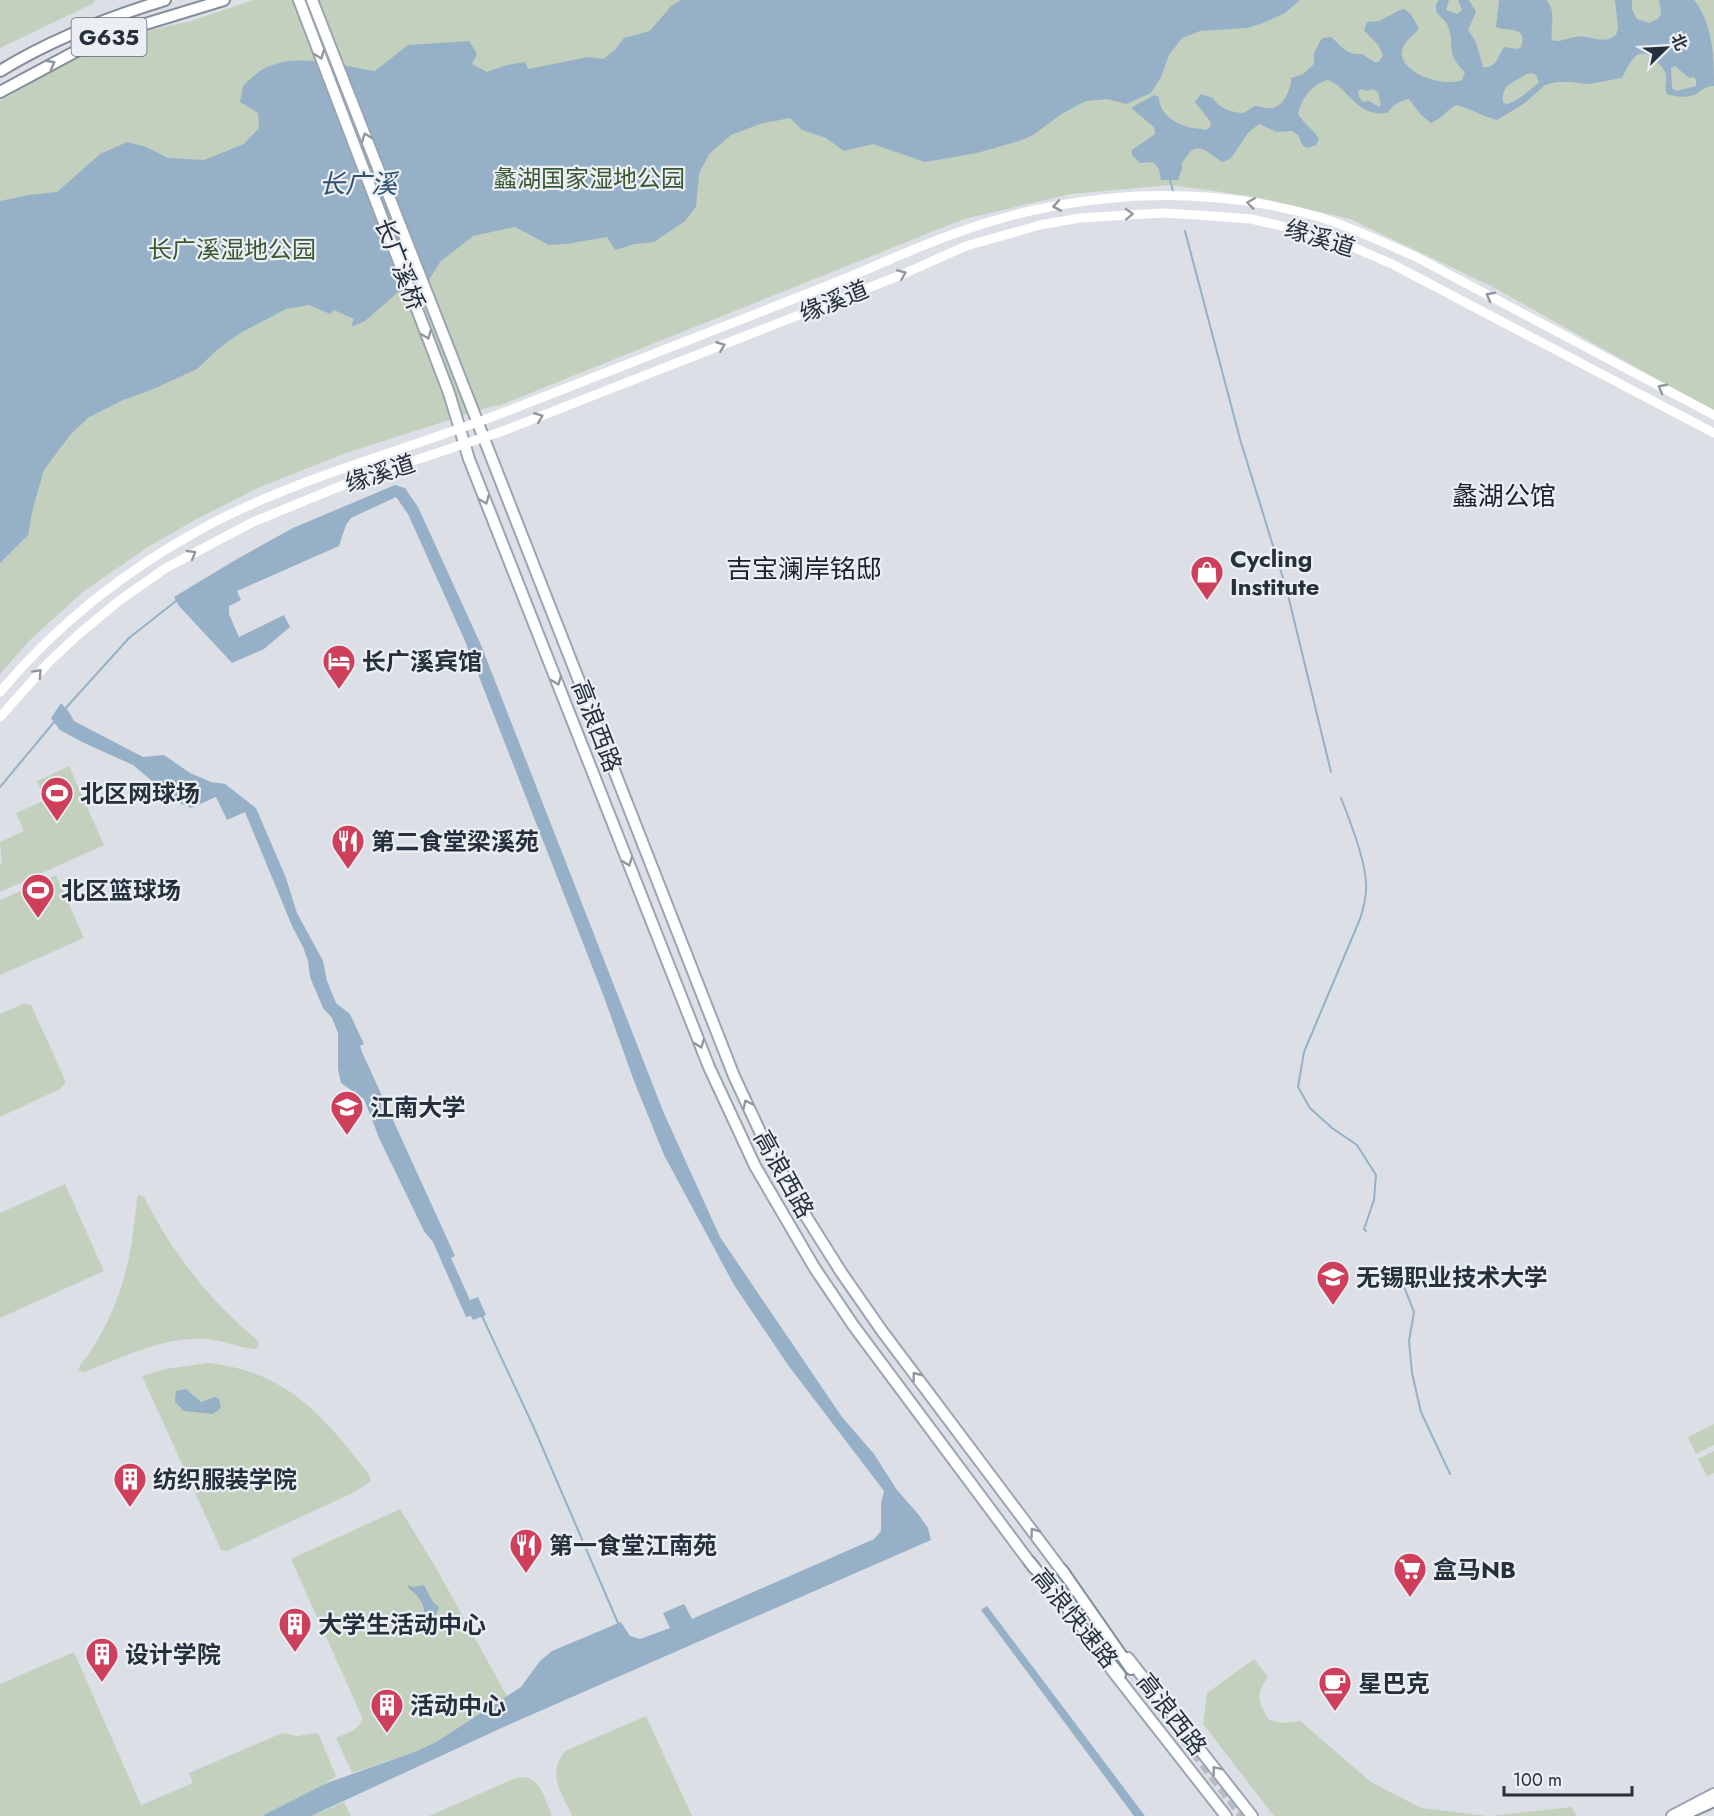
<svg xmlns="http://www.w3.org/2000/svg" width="1714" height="1816" font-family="Jost,'Noto Sans SC',sans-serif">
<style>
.green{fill:#c3d0bd}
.water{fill:#96b0c7;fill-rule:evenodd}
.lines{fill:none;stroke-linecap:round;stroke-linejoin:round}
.stream{stroke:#96b0c7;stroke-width:2}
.trunk-tunnel{stroke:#b8bdc4;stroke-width:10;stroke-dasharray:10 5;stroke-linecap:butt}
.primary-casing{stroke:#9ba5b2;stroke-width:14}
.trunk-casing{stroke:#838f9d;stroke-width:14}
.secondary{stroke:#fff;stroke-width:9}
.primary{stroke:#fff;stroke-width:10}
.trunk{stroke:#fff;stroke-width:10}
.oneway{stroke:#92979e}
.labels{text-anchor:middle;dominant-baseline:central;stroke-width:4.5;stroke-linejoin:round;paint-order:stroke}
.shield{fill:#ebeff4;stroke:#616973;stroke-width:1.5}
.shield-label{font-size:22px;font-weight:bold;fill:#262f3c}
.park-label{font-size:24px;fill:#3c5833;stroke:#ebeff4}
.street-label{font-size:24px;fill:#262f3c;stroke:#ebeff4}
.poi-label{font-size:24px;font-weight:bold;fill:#262f3c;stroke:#ebeff4;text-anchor:start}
.water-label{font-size:26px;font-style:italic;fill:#305070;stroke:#ebeff4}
.neighbourhood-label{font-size:26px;fill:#18202d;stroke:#ebeff4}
</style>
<rect width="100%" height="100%" fill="#dce0e6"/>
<path class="green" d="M0,0H95L92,4L0,48Z
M253,0H1714V411L1491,286L1350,219L1250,196L1171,185L1071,194L964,219L498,406L496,405L346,453L260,487L195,520L148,547L84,591L31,639L0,674V101L62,65L109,44L151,30L191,21Z
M69,766L104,845L0,892V864L2,863L0,842L24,831L16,813L45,800L37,781Z
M56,875L84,938L0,975V900Z
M23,1004L31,1005L66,1082L60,1089L0,1117V1014Z
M65,1184L104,1271L0,1318V1213Z
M139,1194L144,1197C172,1252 208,1299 256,1339L259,1344L256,1349C239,1348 223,1340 206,1339C163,1336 123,1358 84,1372L78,1371C80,1362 86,1359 90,1352C99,1338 106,1325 112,1311C129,1273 133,1238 137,1198Z
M208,1363C286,1371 324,1416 369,1475L371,1481L355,1492L227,1551L221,1550L142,1376L165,1369Z
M1714,1424V1445L1696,1454L1688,1437Z
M1714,1451V1473L1707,1476L1698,1459Z
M400,1509L436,1568L507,1696L436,1742L417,1751L352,1773L336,1738C346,1733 362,1730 362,1717L291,1559Z
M74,1652L141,1805L193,1783L189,1773L282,1733L297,1736L318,1733L336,1776L310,1794L262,1816H0V1684Z
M1254,1659L1268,1677C1255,1695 1258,1702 1269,1720L1284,1723L1300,1721L1371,1782L1421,1808L1488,1816H1274L1203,1724L1207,1693Z
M646,1716L692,1816H572C562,1792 546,1775 565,1751Z
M524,1777C541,1779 546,1802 552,1816H429L516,1778Z
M344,1802L351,1816H311Z
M1572,1807L1576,1816H1491Z"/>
<path class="water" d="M681,0H1300L1285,13L1263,23L1247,28L1200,31L1182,38L1169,55L1161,77L1151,93L1126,104L1107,99L1086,101L1063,113L1033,135L1022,140L977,153L925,162L873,144L844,151L826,138L802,130L790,118L760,124L731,135L709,154L699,174L696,207L685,221L654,242L635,244L615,250L607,237L566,244L549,245L515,227L473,236L440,262L429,280L397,293L365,321L351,327L354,319L334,310L330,314L309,305L286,309L240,333L218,349L197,369L151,390L123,400L89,417L70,435L44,470L33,508L28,535L0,563V201L29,195L57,192L100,154L127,142L146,147L168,158L204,160L244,144L259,128L258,113L240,102L243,86C248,81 254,75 260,71C293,50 340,66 375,71L408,45L469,41L477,54L472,64L487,72L507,65L525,62L528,69L588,57L603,59L614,51L624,38L650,31L671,6Z
M1439,0H1449L1446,10L1457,14L1462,10L1458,0H1469L1476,12L1468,30L1476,42L1483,67C1496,69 1498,56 1504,47L1518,49L1521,47C1528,25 1508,32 1496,27L1499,0H1546C1557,11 1550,25 1552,40C1560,43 1566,38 1575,37C1592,34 1601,46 1616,35L1618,28L1615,0H1632V9L1637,19L1649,23L1658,19L1661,14L1659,0H1694C1713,24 1714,56 1714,86C1706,86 1703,90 1696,94C1688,98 1675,97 1667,94C1664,87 1667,82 1666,75C1665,69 1659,64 1655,60C1637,43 1630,63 1622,78L1588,84L1570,82H1557L1545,85L1525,103L1497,120C1483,117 1471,108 1456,105C1445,111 1443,118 1431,123L1421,115L1409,99C1399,101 1393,105 1387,113C1356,117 1351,90 1328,80C1312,84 1302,98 1298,114C1304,124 1313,129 1319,139L1316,145L1307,148L1303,146L1298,135L1292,131L1277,132L1259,124L1248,133L1231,158L1223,162C1213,158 1202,142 1191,151C1188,154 1185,159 1182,163V169L1178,180H1161L1159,169L1153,162L1140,163L1132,155V150L1155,134L1154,127L1131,108L1154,95L1159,97C1159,115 1176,124 1192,128C1197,129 1201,128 1206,130L1211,126L1210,121L1195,102L1201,94L1213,98C1218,108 1233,113 1244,113C1260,100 1256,109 1271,108C1283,108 1292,88 1291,78L1303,74L1314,64V53L1322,38L1331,37C1343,47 1345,55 1362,54L1374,62H1379L1383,55L1378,45L1364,30L1367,22L1379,21L1398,11L1404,9L1411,14L1419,29C1412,37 1400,44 1402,56C1406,76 1446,87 1462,80L1465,72C1443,51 1457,45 1447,24C1444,18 1436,15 1436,9C1435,5 1437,3 1439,0ZM1675,66L1689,78L1693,77L1696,80V86L1676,91L1672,88L1671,68ZM1532,73L1536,75L1539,82C1532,89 1516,102 1506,104L1503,102C1502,89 1507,85 1518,79C1524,76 1525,74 1532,73ZM1362,89L1367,91L1373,89L1378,92L1381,105L1379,107L1369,101L1363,102L1359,97L1358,91Z
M395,485L405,488L418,507L481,645L663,1111L720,1237L842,1417L874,1454L897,1490L919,1515L928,1528L931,1540L508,1725L311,1816H262L327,1783L417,1751L436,1742L521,1687L540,1661L552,1651L621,1622L630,1636L640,1639L670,1628L663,1613L684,1604L692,1619L874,1539L881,1531V1503L884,1491L788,1365L734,1285L664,1155L634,1081L604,997L465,641L408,514L396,497L351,518L346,525L339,546L237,591L241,600L229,606V614L239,637L284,615L290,627L264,649L232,663L179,606L174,597L237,559L293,528Z
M61,703L69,712L74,721L143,757L164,755L190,773L211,782L225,784L256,808L286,878L297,913L323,961L327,981L336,1003L350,1014L364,1044L360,1046L362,1052L455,1256L451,1258L470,1300L478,1297L486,1315L473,1320L471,1316L466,1317L433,1242L424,1231L379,1138L364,1099L341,1083L338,1069V1033L332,1018L323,1008L310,977L308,961L303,947L292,926L245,812L227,820L216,797L191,808L177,802L133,765L82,742L60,730L51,718Z
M186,1389L201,1402L215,1397L219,1399L221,1408L213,1414L184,1411L175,1402L176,1391Z
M408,1585L413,1587L424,1585L433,1602L439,1607L434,1620L424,1611C425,1604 415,1592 409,1589Z
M987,1606L1145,1816H1134L981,1610Z"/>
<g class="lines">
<path class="stream" d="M1170,180L1173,191
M1185,231L1240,439L1287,591L1331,772
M64,710L129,638L176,601
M0,787L55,721
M1341,798C1349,818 1365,861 1366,882C1367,895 1364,907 1360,919L1304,1052L1298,1087L1310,1108L1332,1128L1357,1145L1376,1175L1374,1200L1364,1229L1366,1231
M1403,1284L1414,1312L1409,1341L1412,1373L1421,1412L1450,1474
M482,1316L534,1428L618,1623"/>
<path class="trunk-tunnel" d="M1158,1704L1243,1816"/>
<defs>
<path id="primary" d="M299,0L449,393L469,459L709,1067L755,1166L814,1267L853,1325L1034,1568
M312,0L734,1076L761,1134L797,1202L841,1272L882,1331L1066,1576
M1128,1658L1252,1816
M1111,1669L1226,1816
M1672,1816L1714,1794"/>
<path id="trunk" d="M0,71C52,39 106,18 165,0
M0,92L84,47L142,25L224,0
M1030,1562L1120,1675
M1062,1570L1131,1669
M1681,1816L1714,1801"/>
</defs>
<use href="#primary" class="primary-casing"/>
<use href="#trunk" class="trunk-casing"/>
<path class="secondary" d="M0,692C57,624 127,569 205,527C302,475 409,450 510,410C617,368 723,327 829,285C873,268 915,247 959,232C1006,215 1054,204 1103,199C1174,191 1251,197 1319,217C1354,228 1387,244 1420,259L1714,415
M0,717L49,662L79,634L120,600L166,568L253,522L353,481L503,431L901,275L966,246L1040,225L1080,218L1162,213L1198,215L1251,219L1302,231L1346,244L1394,265L1714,433"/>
<use href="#primary" class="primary"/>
<use href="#trunk" class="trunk"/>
</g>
<defs><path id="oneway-chevron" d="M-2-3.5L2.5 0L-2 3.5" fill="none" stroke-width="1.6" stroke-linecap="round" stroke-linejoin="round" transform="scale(1.5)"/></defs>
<g class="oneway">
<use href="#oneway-chevron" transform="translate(320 55) rotate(69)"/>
<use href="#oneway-chevron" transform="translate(51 64) rotate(-28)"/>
<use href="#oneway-chevron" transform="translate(366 137) rotate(-111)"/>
<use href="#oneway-chevron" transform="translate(1251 203) rotate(-172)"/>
<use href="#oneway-chevron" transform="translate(1057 206) rotate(170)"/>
<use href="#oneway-chevron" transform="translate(1129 214) rotate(-2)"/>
<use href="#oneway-chevron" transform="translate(902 274) rotate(-23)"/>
<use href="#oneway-chevron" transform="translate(1490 296) rotate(-152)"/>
<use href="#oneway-chevron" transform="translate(427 335) rotate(69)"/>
<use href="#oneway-chevron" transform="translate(721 346) rotate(-22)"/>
<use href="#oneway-chevron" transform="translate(1662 388) rotate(-152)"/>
<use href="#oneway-chevron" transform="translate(539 417) rotate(-22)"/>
<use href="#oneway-chevron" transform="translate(485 500) rotate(68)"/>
<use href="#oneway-chevron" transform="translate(192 554) rotate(-30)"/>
<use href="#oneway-chevron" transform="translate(38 673) rotate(-47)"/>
<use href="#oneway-chevron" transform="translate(557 681) rotate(69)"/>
<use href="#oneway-chevron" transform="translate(628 862) rotate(69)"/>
<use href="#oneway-chevron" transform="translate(700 1044) rotate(69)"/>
<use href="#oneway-chevron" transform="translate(747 1104) rotate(-115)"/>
<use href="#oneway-chevron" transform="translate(916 1376) rotate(-127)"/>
<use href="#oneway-chevron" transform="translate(1034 1532) rotate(-127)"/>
<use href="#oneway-chevron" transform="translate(1216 1770) rotate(-128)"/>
</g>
<defs>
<symbol id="shop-pin" viewBox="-11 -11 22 30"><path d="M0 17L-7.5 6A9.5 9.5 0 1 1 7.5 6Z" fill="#cd3f5b" stroke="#ebeff4"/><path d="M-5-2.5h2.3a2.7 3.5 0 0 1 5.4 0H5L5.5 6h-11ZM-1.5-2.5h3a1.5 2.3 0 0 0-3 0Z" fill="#fff"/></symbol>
<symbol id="hotel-pin" viewBox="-11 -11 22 30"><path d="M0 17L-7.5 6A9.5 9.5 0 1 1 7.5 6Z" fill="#cd3f5b" stroke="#ebeff4"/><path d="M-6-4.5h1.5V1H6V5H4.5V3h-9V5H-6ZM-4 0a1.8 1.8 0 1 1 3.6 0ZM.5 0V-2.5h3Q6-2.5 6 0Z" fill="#fff"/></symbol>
<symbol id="stadium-pin" viewBox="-11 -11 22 30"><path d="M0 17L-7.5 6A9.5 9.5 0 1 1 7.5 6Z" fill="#cd3f5b" stroke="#ebeff4"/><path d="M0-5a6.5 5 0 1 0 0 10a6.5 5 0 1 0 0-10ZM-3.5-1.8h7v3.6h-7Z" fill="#fff"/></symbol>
<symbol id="restaurant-pin" viewBox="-11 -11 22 30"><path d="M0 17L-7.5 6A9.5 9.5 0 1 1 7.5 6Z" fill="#cd3f5b" stroke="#ebeff4"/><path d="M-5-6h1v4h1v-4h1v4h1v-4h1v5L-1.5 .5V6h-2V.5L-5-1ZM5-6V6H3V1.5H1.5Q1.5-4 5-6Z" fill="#fff"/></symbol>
<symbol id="university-pin" viewBox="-11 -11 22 30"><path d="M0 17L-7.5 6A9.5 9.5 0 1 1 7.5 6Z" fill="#cd3f5b" stroke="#ebeff4"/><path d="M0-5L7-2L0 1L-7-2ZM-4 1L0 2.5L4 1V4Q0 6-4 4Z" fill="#fff"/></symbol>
<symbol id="building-pin" viewBox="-11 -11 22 30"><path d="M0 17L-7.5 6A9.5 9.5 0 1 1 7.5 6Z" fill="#cd3f5b" stroke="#ebeff4"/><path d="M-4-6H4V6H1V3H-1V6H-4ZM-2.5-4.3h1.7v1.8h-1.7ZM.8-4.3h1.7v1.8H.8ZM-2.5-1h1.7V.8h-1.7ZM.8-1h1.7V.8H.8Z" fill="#fff"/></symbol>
<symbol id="supermarket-pin" viewBox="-11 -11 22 30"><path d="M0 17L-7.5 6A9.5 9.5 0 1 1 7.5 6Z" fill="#cd3f5b" stroke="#ebeff4"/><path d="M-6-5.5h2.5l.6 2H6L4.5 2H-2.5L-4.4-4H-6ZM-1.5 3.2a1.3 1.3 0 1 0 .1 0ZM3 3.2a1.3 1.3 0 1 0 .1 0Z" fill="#fff"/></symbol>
<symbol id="cafe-pin" viewBox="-11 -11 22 30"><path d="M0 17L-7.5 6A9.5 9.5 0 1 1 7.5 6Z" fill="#cd3f5b" stroke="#ebeff4"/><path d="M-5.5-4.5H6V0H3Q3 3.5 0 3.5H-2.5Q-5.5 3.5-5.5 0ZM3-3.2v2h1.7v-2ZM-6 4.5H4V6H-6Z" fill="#fff"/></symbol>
</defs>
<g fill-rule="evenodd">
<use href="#shop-pin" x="1188" y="553" width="38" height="52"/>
<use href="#hotel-pin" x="320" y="642" width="38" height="52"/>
<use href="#stadium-pin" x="38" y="774" width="38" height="52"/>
<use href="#restaurant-pin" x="329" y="822" width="38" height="52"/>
<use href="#stadium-pin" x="19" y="871" width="38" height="52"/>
<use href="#university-pin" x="328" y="1088" width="38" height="52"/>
<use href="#university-pin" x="1314" y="1258" width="38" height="52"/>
<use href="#building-pin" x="111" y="1460" width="38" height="52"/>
<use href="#restaurant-pin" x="507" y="1526" width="38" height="52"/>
<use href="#supermarket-pin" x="1391" y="1550" width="38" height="52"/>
<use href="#building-pin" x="276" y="1605" width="38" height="52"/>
<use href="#building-pin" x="83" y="1635" width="38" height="52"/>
<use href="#cafe-pin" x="1316" y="1664" width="38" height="52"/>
<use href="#building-pin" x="368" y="1686" width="38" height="52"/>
</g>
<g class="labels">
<rect class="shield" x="71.5" y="18" width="75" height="38" rx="4.5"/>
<g class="shield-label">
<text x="109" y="37">G635</text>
</g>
<g class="park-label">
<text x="589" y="178">蠡湖国家湿地公园</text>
<text x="232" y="249">长广溪湿地公园</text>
</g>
<g class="street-label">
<text transform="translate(1320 238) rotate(17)">缘溪道</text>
<text transform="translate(400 264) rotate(69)">长广溪桥</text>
<text transform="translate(834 301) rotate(-22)">缘溪道</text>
<text transform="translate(380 473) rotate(-18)">缘溪道</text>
<text transform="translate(597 726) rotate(69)">高浪西路</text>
<text transform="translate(784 1174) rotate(61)">高浪西路</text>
<text transform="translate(1075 1618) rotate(51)">高浪快速路</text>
<text transform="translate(1172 1714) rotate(52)">高浪西路</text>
</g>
<g class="poi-label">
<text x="1230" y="558">Cycling<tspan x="1230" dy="28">Institute</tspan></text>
<text x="362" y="661">长广溪宾馆</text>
<text x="80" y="793">北区网球场</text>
<text x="371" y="841">第二食堂梁溪苑</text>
<text x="61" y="890">北区篮球场</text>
<text x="370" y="1107">江南大学</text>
<text x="1356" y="1277">无锡职业技术大学</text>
<text x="153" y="1479">纺织服装学院</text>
<text x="549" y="1545">第一食堂江南苑</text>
<text x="1433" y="1569">盒马NB</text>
<text x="318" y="1624">大学生活动中心</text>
<text x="125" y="1654">设计学院</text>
<text x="1358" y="1683">星巴克</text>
<text x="410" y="1705">活动中心</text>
</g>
<g class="water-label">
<text x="358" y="184">长广溪</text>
</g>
<g class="neighbourhood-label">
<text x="1504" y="496">蠡湖公馆</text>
<text x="804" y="569">吉宝澜岸铭邸</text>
</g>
</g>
<g transform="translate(1666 48) rotate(66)" stroke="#ebeff4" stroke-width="4.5" paint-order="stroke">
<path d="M0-4.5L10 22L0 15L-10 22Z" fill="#262f3c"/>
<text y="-9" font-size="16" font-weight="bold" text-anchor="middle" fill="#262f3c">北</text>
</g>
<path d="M1504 1786v9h128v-9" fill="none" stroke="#262f3c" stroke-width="3"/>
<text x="1513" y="1786" font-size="18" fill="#262f3c" stroke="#ebeff4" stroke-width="4.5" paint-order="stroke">100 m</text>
</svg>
